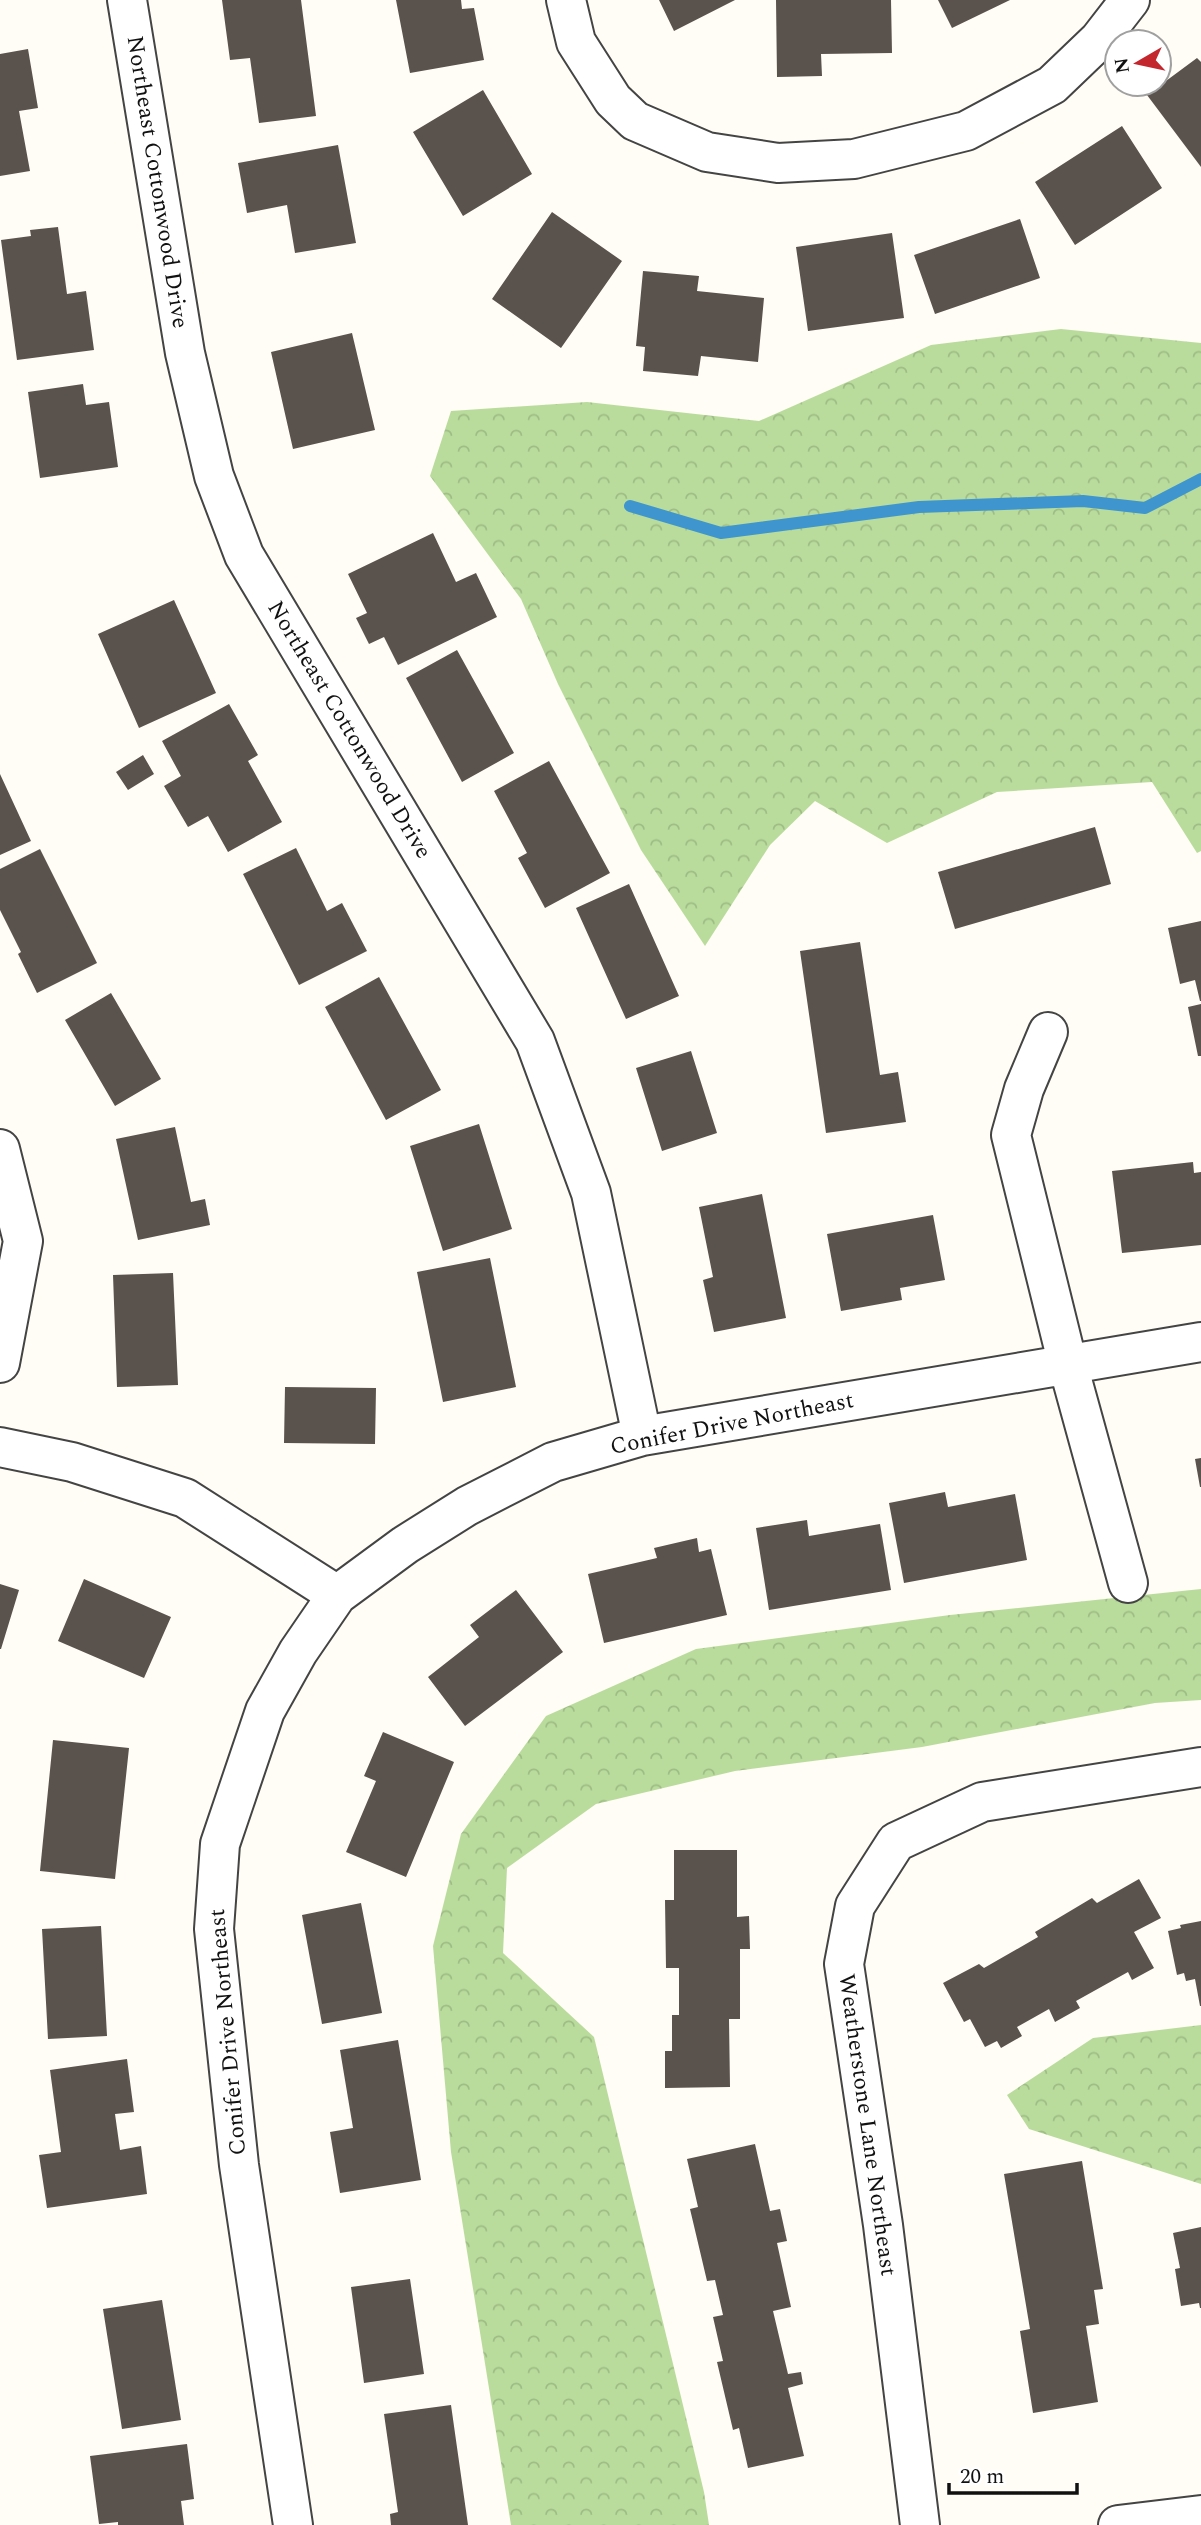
<svg xmlns="http://www.w3.org/2000/svg" width="1201" height="2525" font-family="Spectral,serif">
<style>
.forest{fill:url(#forest-crowns)}
.lines{fill:none;stroke-linecap:round;stroke-linejoin:round}
.stream{stroke:#3f96cf;stroke-width:12}
.building{fill:#5a524d}
.minor-casing{stroke:#444;stroke-width:42}
.minor{stroke:#fff;stroke-width:38}
.labels{text-anchor:middle;dominant-baseline:central;stroke-width:7;stroke-linejoin:round;paint-order:stroke}
.street-label{font-size:23px;fill:#111;stroke:#fff}
</style>
<defs>
<pattern id="forest-crowns" width="20" height="18" patternUnits="userSpaceOnUse" patternTransform="scale(1.75)"><rect width="20" height="18" fill="#b9dc9c"/><path d="M2 6a3 3 0 1 1 6 0M12 15a3 3 0 1 1 6 0" fill="none" stroke="#9ebc85"/></pattern>
</defs>
<rect width="100%" height="100%" fill="#fffdf5"/>
<path class="forest" d="M1061,329L1201,343V851L1197,853L1152,782L997,792L887,843L815,801L770,845L705,946L641,850L558,684L521,599L430,476L451,411L587,402L759,421L931,345Z
M1201,1589V1700L1155,1703L922,1747L735,1771L596,1804L507,1868L503,1953L594,2037L704,2492L709,2525H511L451,2152L433,1946L461,1834L546,1716L696,1649L950,1615Z
M1201,2025V2184L1029,2129L1007,2095L1093,2038Z"/>
<g class="lines">
<path class="stream" d="M630,506L721,533L919,507L1083,501L1145,508L1201,479"/>
</g>
<path class="building" d="M222,0H301L316,116L259,123L250,58L230,60Z
M396,0H461L462,9L474,8L484,60L410,73Z
M659,0H735L674,31Z
M776,0H891L892,53L821,54L822,76L777,77Z
M938,0H1010L952,28Z
M28,49L38,108L19,111L30,171L0,176V54Z
M1197,58L1201,62V167L1147,95Z
M483,90L532,174L463,216L413,132Z
M1122,126L1162,188L1075,245L1035,182Z
M338,145L356,243L295,253L287,205L247,213L238,163Z
M552,212L622,261L561,348L492,299Z
M1020,219L1040,278L935,314L914,255Z
M58,227L67,294L86,291L94,350L17,360L1,240L31,236L30,230Z
M892,233L904,318L808,331L796,247Z
M643,271L699,276L697,291L764,298L758,362L701,356L698,376L643,371L645,347L636,346Z
M352,333L375,430L293,449L271,352Z
M83,384L86,405L109,402L118,467L40,478L28,392Z
M433,533L456,582L476,573L497,617L398,665L384,637L369,644L356,618L367,613L348,574Z
M174,600L216,693L139,728L98,634Z
M457,650L514,753L462,782L406,678Z
M229,704L258,755L248,761L282,822L228,852L208,816L188,827L164,786L181,776L162,741Z
M143,755L154,774L128,790L116,772Z
M549,761L610,873L545,908L518,858L527,853L494,791Z
M0,774L31,841L0,855Z
M1095,827L1111,884L955,929L938,872Z
M296,848L327,911L342,903L367,951L299,985L243,874Z
M40,849L97,963L37,993L18,954L21,952L0,910V869Z
M629,884L679,996L626,1019L576,908Z
M1201,921V1001H1200L1195,980L1180,984L1168,928Z
M860,942L880,1075L898,1072L906,1122L826,1133L800,951Z
M379,977L441,1090L386,1120L325,1007Z
M111,993L161,1079L115,1106L65,1020Z
M1201,1004V1056H1198L1188,1007Z
M691,1051L717,1133L662,1151L636,1068Z
M479,1124L512,1229L443,1251L410,1146Z
M175,1127L191,1202L205,1199L210,1225L138,1240L116,1139Z
M1193,1162L1194,1173L1201,1172V1245L1122,1253L1112,1171Z
M762,1194L786,1318L714,1332L703,1280L713,1277L699,1207Z
M933,1215L945,1280L900,1288L902,1300L841,1311L827,1234Z
M490,1258L516,1387L443,1402L417,1272Z
M173,1273L178,1385L117,1387L113,1275Z
M285,1387L376,1388L375,1444L284,1443Z
M1201,1458V1487H1200L1195,1459Z
M945,1492L948,1507L1015,1494L1027,1560L904,1583L889,1503Z
M807,1520L809,1536L880,1524L891,1590L769,1610L756,1528Z
M697,1538L699,1552L711,1549L727,1615L604,1643L588,1574L657,1558L654,1548Z
M84,1579L171,1617L144,1678L58,1641Z
M0,1584L19,1590L1,1649H0Z
M516,1590L563,1652L465,1726L428,1677L479,1637L470,1625Z
M383,1732L454,1762L406,1877L346,1852L376,1781L364,1776Z
M53,1740L129,1748L115,1879L40,1871Z
M674,1850H737V1917L749,1916L750,1949H740V2019H729L730,2087L665,2088V2051H672V2015H679V1968H666L665,1900H674Z
M1139,1879L1161,1918L1134,1932L1154,1968L1132,1980L1128,1972L1076,2001L1080,2008L1055,2022L1049,2009L1017,2027L1022,2036L1001,2048L997,2041L985,2047L970,2019L964,2022L943,1983L979,1964L984,1968L1038,1937L1035,1932L1092,1898L1097,1903Z
M361,1903L382,2013L322,2024L302,1915Z
M1201,1921V2006H1200L1195,1979L1186,1981L1184,1973L1177,1975L1168,1931L1181,1928L1180,1925Z
M101,1926L107,2036L48,2039L42,1929Z
M398,2040L421,2180L340,2193L330,2132L353,2128L340,2050Z
M127,2059L134,2112L115,2114L120,2150L141,2146L147,2194L47,2208L39,2155L61,2152L50,2070Z
M755,2144L770,2211L780,2209L787,2241L777,2243L791,2307L773,2311L788,2374L801,2372L803,2384L788,2388L804,2456L748,2468L739,2428L733,2430L717,2362L723,2361L713,2317L723,2315L715,2280L707,2281L690,2209L698,2207L687,2159Z
M1082,2161L1103,2289L1094,2290L1099,2324L1086,2326L1098,2402L1033,2413L1020,2331L1030,2329L1004,2174Z
M1201,2227V2308H1200L1199,2303L1181,2306L1175,2269L1180,2268L1173,2233Z
M410,2279L424,2374L364,2383L351,2287Z
M162,2300L181,2420L122,2429L103,2309Z
M451,2405L468,2525H391L390,2514L398,2512L384,2414Z
M187,2444L194,2499L181,2501L184,2525H118V2522L99,2524L90,2456Z"/>
<g class="lines">
<defs>
<path id="minor" d="M127,0L185,353L214,476L244,555L535,1041L591,1193L642,1436
M566,0L576,42L613,100L635,121L707,152L778,163L854,159L966,131L1052,85L1099,40L1130,0
M1048,1032L1024,1089L1011,1135L1068,1365L1128,1583
M0,1149L23,1241L0,1363
M0,1447L72,1462L185,1498L337,1595
M293,2525L239,2165L214,1929L220,1844L265,1711L298,1652L337,1595L405,1545L467,1506L553,1462L642,1436L1201,1342
M920,2525L883,2225L844,1964L855,1906L896,1842L982,1802L1201,1767
M1118,2525L1201,2515"/>
</defs>
<use href="#minor" class="minor-casing"/>
<use href="#minor" class="minor"/>
</g>
<g class="labels">
<g class="street-label">
<text transform="translate(157 182) rotate(81)">Northeast Cottonwood Drive</text>
<text transform="translate(349 730) rotate(59)">Northeast Cottonwood Drive</text>
<text transform="translate(732 1424) rotate(-11)">Conifer Drive Northeast</text>
<text transform="translate(228 2032) rotate(-95)">Conifer Drive Northeast</text>
<text transform="translate(867 2125) rotate(82)">Weatherstone Lane Northeast</text>
</g>
</g>
<g transform="translate(1138 63) rotate(261)"><circle r="33" fill="#ffffff" stroke="#a0a0a0" stroke-width="2"/>
<path d="M0-5L12 26L0 18L-12 26Z" fill="#c4262e"/>
<text y="-10" font-size="19" font-weight="bold" text-anchor="middle" fill="#111111">N</text>
</g>
<path d="M949 2483v10h128v-10" fill="none" stroke="#111111" stroke-width="3.5"/>
<text x="960" y="2483" font-size="21" fill="#111111" stroke="#ffffff" stroke-width="5" paint-order="stroke">20 m</text>
</svg>
